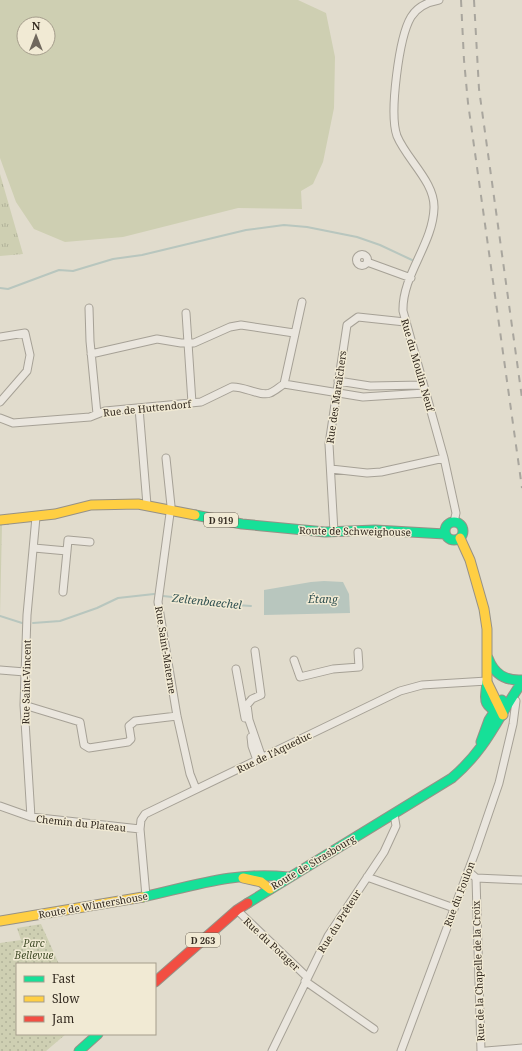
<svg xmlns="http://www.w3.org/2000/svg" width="522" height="1051" font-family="'Noto Serif',serif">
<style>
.grass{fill:url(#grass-tufts)}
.park{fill:url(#park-dots)}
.garden{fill:#cecfb2;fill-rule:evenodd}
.water{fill:#b8c6be}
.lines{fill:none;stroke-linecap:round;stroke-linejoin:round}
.stream{stroke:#b8c6be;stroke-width:2}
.street-casing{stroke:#a6a196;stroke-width:9}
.fast-casing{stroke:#969186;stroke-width:11}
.slow-casing{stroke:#969186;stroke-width:11}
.jam-casing{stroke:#969186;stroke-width:11}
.street{stroke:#eae6de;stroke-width:7}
.fast{stroke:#16e098;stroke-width:9}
.slow{stroke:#ffcf43;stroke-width:9}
.jam{stroke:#f24e42;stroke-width:9}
.rail{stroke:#a9a69e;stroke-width:2;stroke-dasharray:7 7;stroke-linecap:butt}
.labels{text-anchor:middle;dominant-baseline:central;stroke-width:3;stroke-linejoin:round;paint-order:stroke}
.shield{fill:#f1ead4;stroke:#6c6456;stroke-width:1}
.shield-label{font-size:9px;font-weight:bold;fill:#332a20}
.street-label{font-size:10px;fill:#332a20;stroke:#f1ead4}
.park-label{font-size:10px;font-style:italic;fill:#424d29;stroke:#f1ead4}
.water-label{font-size:11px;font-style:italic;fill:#315151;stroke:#f1ead4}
</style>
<defs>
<pattern id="grass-tufts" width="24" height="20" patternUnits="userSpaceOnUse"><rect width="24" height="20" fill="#cecfb2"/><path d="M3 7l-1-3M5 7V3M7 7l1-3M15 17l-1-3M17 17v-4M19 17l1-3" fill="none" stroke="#b1b299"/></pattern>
<pattern id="park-dots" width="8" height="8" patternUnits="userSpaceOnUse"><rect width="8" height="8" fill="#cecfb2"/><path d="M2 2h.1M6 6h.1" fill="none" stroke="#b1b299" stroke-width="1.8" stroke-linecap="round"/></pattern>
</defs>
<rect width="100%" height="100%" fill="#e1dccd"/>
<path class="grass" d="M0,174L23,254L0,256Z
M9,523V525H2L0,616V524Z"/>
<path class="park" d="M41,924L59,964H17V1034H66L46,1051H0V943L21,940L17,928Z"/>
<path class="garden" d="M0,0H298L326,13L335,57L334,108L323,162L313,184L301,191L302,209L238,208L123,237L65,242L34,229L16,202L0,158ZM24,24H48V48H24Z"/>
<path class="water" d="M324,581L343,582L349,594L350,613L264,615V590L311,582Z"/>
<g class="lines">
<path class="stream" d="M0,288L8,289L59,270L73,271L113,259L142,255L246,230L284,225L307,227L357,237L380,245L412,260
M163,596L182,598L207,603L251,606
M0,616L22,623
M33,623L60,621L97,608L118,598L154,594"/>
<defs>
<path id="street" d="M439,0C428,2 417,7 411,17C399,37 389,114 397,136C407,160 435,182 434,208C433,244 402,275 403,311L444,458L456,513L454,522
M356.5 260a5.5 5.5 0 1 1 11 0a5.5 5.5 0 1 1-11 0Z
M367,262L411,278
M89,308L90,341L97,414
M186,313L192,403
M0,337L25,333L30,355L27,371L0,402
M91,354L157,339L181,343H194L230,327L241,325L294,333
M338,381L370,386L423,385
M284,384L302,302
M139,408L147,505
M0,418L13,423L90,417L105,411L201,402L232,387C244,386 261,397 270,393C275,391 279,387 284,384L363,397L425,393
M166,458L171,506L158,602L177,716L190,774L196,789
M331,469L367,473L381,472L444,458
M334,532L329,444L347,325L358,317L405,322
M34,548L67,551L63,592
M67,551L68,540L90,542
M255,651L261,695L252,699L247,705L249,720L262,758
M294,660L300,677L333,669L359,667L358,652
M236,669L245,718
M0,670L25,672
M24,705L80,722L84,745L89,748L128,742L131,739L129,726L135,721L177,716
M251,737L252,746L257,760
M0,806L31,817L140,829
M31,817L24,705L27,615L36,517
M468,871L476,878L481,1051
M367,877L454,908
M476,878L522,880
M146,896L140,829L141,820L145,814L400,691L422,685L487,681
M237,910L307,977
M305,981L374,1029
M272,1051L328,936L384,852L396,826L394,814
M401,1051L476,850L499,783L513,724L516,701
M486,1051L522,1048"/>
<path id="fast" d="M195,515L242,524L325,532L375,530L445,534
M445 531a9 9 0 1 1 18 0a9 9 0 1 1-18 0Z
M488,658C494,674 505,681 522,680
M487,682C485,701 482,705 501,714
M481,742L489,720L502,700
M143,897C193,886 236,871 288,877
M248,903L452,778C486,749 496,721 520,685
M79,1051L98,1034"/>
<path id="slow" d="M0,520L55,514L91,505L138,504L195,515
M460,538L470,560L484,609L487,629V682L503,715
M243,878L261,882L270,889
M0,921L143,897"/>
<path id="jam" d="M155,982L237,910L248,903"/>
</defs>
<use href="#street" class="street-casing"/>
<use href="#fast" class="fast-casing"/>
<use href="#slow" class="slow-casing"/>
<use href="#jam" class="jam-casing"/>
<use href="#street" class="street"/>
<use href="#fast" class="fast"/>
<use href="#slow" class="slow"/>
<use href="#jam" class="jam"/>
<path class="rail" d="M461,0L464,60L468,103L522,488
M474,0L479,89L522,398"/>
</g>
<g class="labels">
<g class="shield">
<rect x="204" y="513" width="34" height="14" rx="3"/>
<rect x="186" y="933" width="34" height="14" rx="3"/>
</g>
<g class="shield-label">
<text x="221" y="520">D 919</text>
<text x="203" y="940">D 263</text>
</g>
<g class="street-label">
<text transform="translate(418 365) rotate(74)">Rue du Moulin Neuf</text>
<text transform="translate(336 397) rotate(-82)">Rue des Maraîchers</text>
<text transform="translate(147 408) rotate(-6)">Rue de Huttendorf</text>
<text transform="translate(355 531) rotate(1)">Route de Schweighouse</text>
<text transform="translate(166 650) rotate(81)">Rue Saint-Materne</text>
<text transform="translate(26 682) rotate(-89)">Rue Saint-Vincent</text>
<text transform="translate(274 752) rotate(-26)">Rue de l'Aqueduc</text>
<text transform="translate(81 823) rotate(6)">Chemin du Plateau</text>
<text transform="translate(313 862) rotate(-31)">Route de Strasbourg</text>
<text transform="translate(459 894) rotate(-69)">Rue du Foulon</text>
<text transform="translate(93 905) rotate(-10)">Route de Wintershouse</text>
<text transform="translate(339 921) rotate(-58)">Rue du Prêteur</text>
<text transform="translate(272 944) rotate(43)">Rue du Potager</text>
<text transform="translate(478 971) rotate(-92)">Rue de la Chapelle de la Croix</text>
</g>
<g class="park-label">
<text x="34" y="943">Parc<tspan x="34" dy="12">Bellevue</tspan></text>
</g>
<g class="water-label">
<text x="323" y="598">Étang</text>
<text transform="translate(207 601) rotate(6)">Zeltenbaechel</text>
</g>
</g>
<rect x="16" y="963" width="140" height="72" fill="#f1ead4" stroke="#a59d8c"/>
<rect x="24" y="976" width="20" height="6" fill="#16e098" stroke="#a59d8c"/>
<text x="52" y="983" font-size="12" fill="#332a20">Fast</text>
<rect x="24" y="996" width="20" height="6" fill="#ffcf43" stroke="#a59d8c"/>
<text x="52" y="1003" font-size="12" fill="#332a20">Slow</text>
<rect x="24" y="1016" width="20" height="6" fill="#f24e42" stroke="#a59d8c"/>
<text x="52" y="1023" font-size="12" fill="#332a20">Jam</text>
<g transform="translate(36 36)"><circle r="19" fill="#f1ead4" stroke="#a59d8c"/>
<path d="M0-3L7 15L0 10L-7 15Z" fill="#70685d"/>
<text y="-6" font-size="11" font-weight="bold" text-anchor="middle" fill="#332a20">N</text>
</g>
</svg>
